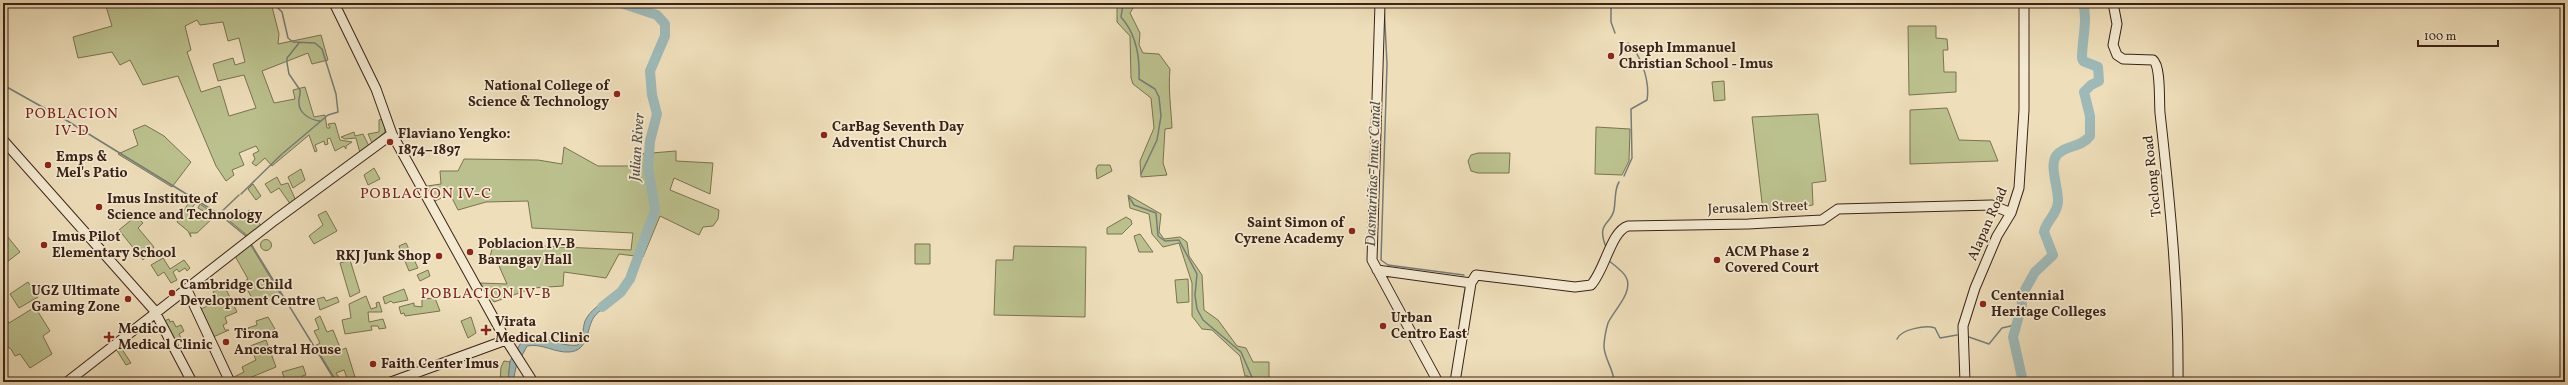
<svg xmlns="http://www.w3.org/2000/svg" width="2568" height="385" font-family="Vollkorn,serif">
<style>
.green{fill:#bbc18e;stroke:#7b7252;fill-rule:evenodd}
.water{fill:#9dbab9;stroke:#767d78}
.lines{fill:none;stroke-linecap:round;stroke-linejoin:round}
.stream{stroke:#767d78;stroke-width:1.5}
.river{stroke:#9dbab9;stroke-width:10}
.secondary-casing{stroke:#3b2217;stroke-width:11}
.secondary{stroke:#f4ead2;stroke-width:9}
.poi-dot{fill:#8f2418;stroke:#f4ead2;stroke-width:1.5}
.labels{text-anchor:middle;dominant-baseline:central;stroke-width:3.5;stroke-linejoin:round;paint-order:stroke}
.poi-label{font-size:14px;font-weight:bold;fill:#3b2217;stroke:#f4ead2;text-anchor:start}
.street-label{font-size:14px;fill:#3b2217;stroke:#f4ead2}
.neighbourhood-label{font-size:15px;letter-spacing:1px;fill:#7a1f14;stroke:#f4ead2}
.water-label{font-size:15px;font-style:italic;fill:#585048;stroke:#f4ead2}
</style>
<rect width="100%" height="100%" fill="#eedeba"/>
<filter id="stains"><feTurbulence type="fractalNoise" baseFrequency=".005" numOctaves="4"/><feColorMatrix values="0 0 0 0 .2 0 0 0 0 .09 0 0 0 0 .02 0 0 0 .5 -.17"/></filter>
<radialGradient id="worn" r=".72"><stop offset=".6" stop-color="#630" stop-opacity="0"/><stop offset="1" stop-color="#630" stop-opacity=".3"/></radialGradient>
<path class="green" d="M105,3H271L279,34L278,44L321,35L328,60L312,64L308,53L262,71L274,103L295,99L293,90L305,87L314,117L325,115L327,128H330L328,124L335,123L340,140L352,142L346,146V149L344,146L335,151L330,138L327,139L328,144L325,145L324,141L315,145L317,151L315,152L309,135L272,166L265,158L256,166L252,163L255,159L253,154L259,151L256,146L239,153L244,165L232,170L234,175L226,181L216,166L178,76L143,85L130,60L120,65L112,52L78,58L73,37L112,26ZM197,20L200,25L223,22L228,41L239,38L245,62L235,65L233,58L213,64L218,81L244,75L256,108L229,116L220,86L201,92L187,52L191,50L185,26Z
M1120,3H1136L1130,13L1140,33L1139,45L1143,53L1159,54L1170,69C1168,89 1171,107 1172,128L1165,129L1163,163L1167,175L1141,177L1140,161L1154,128L1151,98L1133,84L1131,78L1130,36L1117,22V9Z
M1908,26H1936V38L1947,39L1948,50H1943L1944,72H1956V92L1909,95Z
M1724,81L1725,100L1714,101L1712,82Z
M1947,108L1959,140L1990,141L1998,161L1910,164V110Z
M1818,114L1826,181L1812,183L1813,205L1763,211L1752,117Z
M384,118L385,132L372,143L368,134L379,132V120Z
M145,125L164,136L191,162L172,187L118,154L138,145L133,130Z
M1596,127L1630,129L1629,161L1622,175L1595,174Z
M354,132L355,136L363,134L369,146L360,153L356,138L345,139L341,137Z
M564,147L598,166H631L639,154L676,151V161L713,163L710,194L674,178L670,190L719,210L718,219L713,226L703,227L699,235L660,216L643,257L619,254L606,278L564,272L563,286L533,288L494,302L480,283L507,284L496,259L489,262L493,244L631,250L633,233L532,228L528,201L486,202L458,210L450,194L435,201L427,186L441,184L440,171H458L464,159L538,160L562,164Z
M1478,153H1510L1509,173H1478L1471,171L1468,161L1471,155Z
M1098,165H1110L1112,171L1097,179L1096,169Z
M374,168L380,179L368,185L364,175Z
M301,169L305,180L293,188L288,177Z
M277,177L281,185L288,183L296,201L291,205L279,188L271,193L265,184Z
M253,184L261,196L256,200L248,189Z
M1128,195L1161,214L1159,232L1164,239L1180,237L1187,242L1189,256L1202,275L1204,310L1218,320L1237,346L1246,348L1253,362H1269V382H1251L1248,376H1245L1240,356L1212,330L1202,329L1192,316V283L1179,243L1163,247L1152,234L1149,214L1130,208Z
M191,199L196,202L188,214L200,219L205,212L198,208L200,204L216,215L197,233H190L191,237L188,231L177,222Z
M237,208L243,216L249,210L262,227L249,237L225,217Z
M326,211L337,231L314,244L309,236L323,225L318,215Z
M136,216L143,223L138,228L154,247L143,260L119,230Z
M1126,217L1131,220L1132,224L1122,234H1107V228Z
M1140,234L1153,252H1139L1134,236Z
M7,236L20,252L3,265V239Z
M260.5 245a5.5 5.5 0 1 1 11 0a5.5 5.5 0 1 1-11 0Z
M406,243L418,268L409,271L399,246Z
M250,244L281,295L256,305L243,282L248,279L235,256Z
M915,244H930V264H915Z
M1014,246L1086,247L1085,317L994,315L996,260H1013Z
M163,258L170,269L184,260L190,268L187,271L185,268L179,272L177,269L173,272L177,280L171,283L164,272L158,276L151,265Z
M350,260L360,292L350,297L340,263Z
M428,270L430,276L420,281L417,275Z
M1188,279L1189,302L1177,303L1175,280Z
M28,282L38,297L19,308L10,294Z
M224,285L237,312L225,317L227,323L223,325L225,330H229L213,337L201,309L218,301L213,292Z
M404,289L408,300L393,303L391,301L385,304L383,297Z
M366,296L371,309L377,307L376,303L379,302L382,312H368L369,322L383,319L386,328L379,329L378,326H371L372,330L345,334L342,320L351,318L349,304Z
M324,297L326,301L337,297L339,302L320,310L317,299Z
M435,298L440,311L405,316L404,313L401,314L399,307L414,303V306L422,307V299Z
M35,307L50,331L43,336L52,354L30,368L20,354L15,356L11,349L3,344V315L9,323Z
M320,316L327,332L333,330L341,350L346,348L355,377L347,378L344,370L336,373L342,382H337L315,346L320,343L314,331L319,329L315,319Z
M268,317L275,329L252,339L248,328L257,325L256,321Z
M471,317L476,333L468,338L461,321Z
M169,319L170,322L173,321L176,327L181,325L184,331L179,334L181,338L175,341L164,321Z
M266,340L276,367L242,381L241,378L233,381L232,378L244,372L242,367L256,360L250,346Z
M120,346L131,363L126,365L116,349Z
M504,361L510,362L508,382H500L501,367Z
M303,366L306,375L302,376L303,381L286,382L282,372Z"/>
<path class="water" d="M610,297L614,302C607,307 599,310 594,317C586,329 589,351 569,352C555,353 542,343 527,346L516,367L513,382H508L510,361L522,341C537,331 561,348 578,345C584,338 582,330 585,321C590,310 601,304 610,297Z"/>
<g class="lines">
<path class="stream" d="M1126,3L1123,4L1121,17C1136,34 1140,57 1139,79L1155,89L1159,97L1161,116L1157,140L1141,174
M1611,3V22L1615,33
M1384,4L1387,64L1381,260L1388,265L1464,275
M299,43L287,58V63L289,74L300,90C301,95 298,98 299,103C299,114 311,120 320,121
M5,86L53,113
M61,117L219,214L247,237
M1624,176L1632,158L1631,109L1647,100C1650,83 1642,55 1628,43
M241,194L282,154L328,115L338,112L336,94L322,49L315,43L293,42L288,38L282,12L273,3
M1129,197L1134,205L1156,213L1158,236L1165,241L1179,240L1197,274L1195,295L1197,309L1203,320L1241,352L1254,382
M219,214L239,195
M251,244L336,382
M1606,247C1596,222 1611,225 1614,210C1616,200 1614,190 1619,182
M1608,260C1614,265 1623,271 1626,277C1634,292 1614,310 1608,323C1606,330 1604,340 1604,347C1605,360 1614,370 1614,382
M1460,321L1465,289
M1966,336L1989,344L2002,328L2015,325
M1897,339C1901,329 1926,325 1935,328L1940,338L1957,335"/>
<path class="river" d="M602,307L621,292L630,279L655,210L648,167L650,141L657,114L652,95L650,71L665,36V24L657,15L621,3
M2023,382L2013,337L2022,305L2021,297L2035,272L2053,255L2044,232C2046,221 2057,215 2058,202C2059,189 2049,167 2056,156C2064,145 2081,148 2090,136V116L2084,92L2091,85L2099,81L2098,67L2083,61L2082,58C2082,39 2088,21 2083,3"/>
<defs>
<path id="secondary" d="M334,3L376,89L392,134L503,335L533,382
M1380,3L1372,260L1438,382
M2113,3L2117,24L2113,45L2117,55L2123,59L2153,60C2161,66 2159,102 2160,113C2170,202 2179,292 2178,382
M3,140L154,310L192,382
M1377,270L1471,283
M187,290L230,382
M67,382L275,220L392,134
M391,382L506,340
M1455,382L1471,283L1476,275L1575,287L1591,285C1605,270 1611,231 1628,226L1748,224L1822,220L1838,209L1992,205L2011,213
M1965,382L1963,326L1975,288L1997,236L2011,213L2019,188L2024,110V3"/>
</defs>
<use href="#secondary" class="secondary-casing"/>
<use href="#secondary" class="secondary"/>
</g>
<g class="poi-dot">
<circle cx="1611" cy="56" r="4"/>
<circle cx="617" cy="94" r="4"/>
<circle cx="824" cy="135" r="4"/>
<circle cx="390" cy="142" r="4"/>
<circle cx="48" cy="165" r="4"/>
<circle cx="99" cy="207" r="4"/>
<circle cx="1352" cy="231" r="4"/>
<circle cx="44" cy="245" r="4"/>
<circle cx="470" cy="252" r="4"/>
<circle cx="439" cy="256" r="4"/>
<circle cx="1717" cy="260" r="4"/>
<circle cx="172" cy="293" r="4"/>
<circle cx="128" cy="299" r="4"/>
<circle cx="1983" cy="304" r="4"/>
<circle cx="1383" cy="326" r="4"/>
<path d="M484 324h4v4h4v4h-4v4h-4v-4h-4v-4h4z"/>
<path d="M107 331h4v4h4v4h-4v4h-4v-4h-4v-4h4z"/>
<circle cx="226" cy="342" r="4"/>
<circle cx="373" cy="364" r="4"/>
</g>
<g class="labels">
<g class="poi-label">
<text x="1619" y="48">Joseph Immanuel<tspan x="1619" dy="16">Christian School - Imus</tspan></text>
<text x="609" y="86" text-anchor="end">National College of<tspan x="609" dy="16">Science &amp; Technology</tspan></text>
<text x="832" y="127">CarBag Seventh Day<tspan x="832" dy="16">Adventist Church</tspan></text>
<text x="398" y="134">Flaviano Yengko:<tspan x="398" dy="16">1874–1897</tspan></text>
<text x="56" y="157">Emps &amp;<tspan x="56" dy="16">Mel's Patio</tspan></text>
<text x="107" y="199">Imus Institute of<tspan x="107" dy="16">Science and Technology</tspan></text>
<text x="1344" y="223" text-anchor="end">Saint Simon of<tspan x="1344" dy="16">Cyrene Academy</tspan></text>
<text x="52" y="237">Imus Pilot<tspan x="52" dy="16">Elementary School</tspan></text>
<text x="478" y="244">Poblacion IV-B<tspan x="478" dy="16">Barangay Hall</tspan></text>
<text x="1725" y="252">ACM Phase 2<tspan x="1725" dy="16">Covered Court</tspan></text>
<text x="431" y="256" text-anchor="end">RKJ Junk Shop</text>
<text x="180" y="285">Cambridge Child<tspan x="180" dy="16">Development Centre</tspan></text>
<text x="120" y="291" text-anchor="end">UGZ Ultimate<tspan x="120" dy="16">Gaming Zone</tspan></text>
<text x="1991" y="296">Centennial<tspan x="1991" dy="16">Heritage Colleges</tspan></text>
<text x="1391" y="318">Urban<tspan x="1391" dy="16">Centro East</tspan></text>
<text x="495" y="322">Virata<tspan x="495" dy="16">Medical Clinic</tspan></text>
<text x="118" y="329">Medico<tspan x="118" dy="16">Medical Clinic</tspan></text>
<text x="234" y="334">Tirona<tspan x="234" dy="16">Ancestral House</tspan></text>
<text x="381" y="364">Faith Center Imus</text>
</g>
<g class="street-label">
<text transform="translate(2153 176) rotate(-96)">Toclong Road</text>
<text transform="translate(1758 208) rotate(-2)">Jerusalem Street</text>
<text transform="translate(1988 224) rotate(-66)">Alapan Road</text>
</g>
<g class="neighbourhood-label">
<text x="72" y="114">POBLACION<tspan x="72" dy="17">IV-D</tspan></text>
<text x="426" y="194">POBLACION IV-C</text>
<text x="486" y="294">POBLACION IV-B</text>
</g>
<g class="water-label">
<text transform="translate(638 147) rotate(-86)">Julian River</text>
<text transform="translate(1374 174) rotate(-88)">Dasmariñas-Imus Canal</text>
</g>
</g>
<rect width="2568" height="385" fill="none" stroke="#eedeba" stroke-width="16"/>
<rect x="4" y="4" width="2560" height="377" fill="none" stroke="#3b2217" stroke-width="2"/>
<rect x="8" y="8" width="2552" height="369" fill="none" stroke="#3b2217"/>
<path d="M2418 40v6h80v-6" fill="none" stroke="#3b2217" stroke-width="2"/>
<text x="2424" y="40" font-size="12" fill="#3b2217" stroke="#f4ead2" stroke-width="3" paint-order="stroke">100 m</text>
<rect width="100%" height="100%" filter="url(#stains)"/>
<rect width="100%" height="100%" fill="url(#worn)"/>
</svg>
